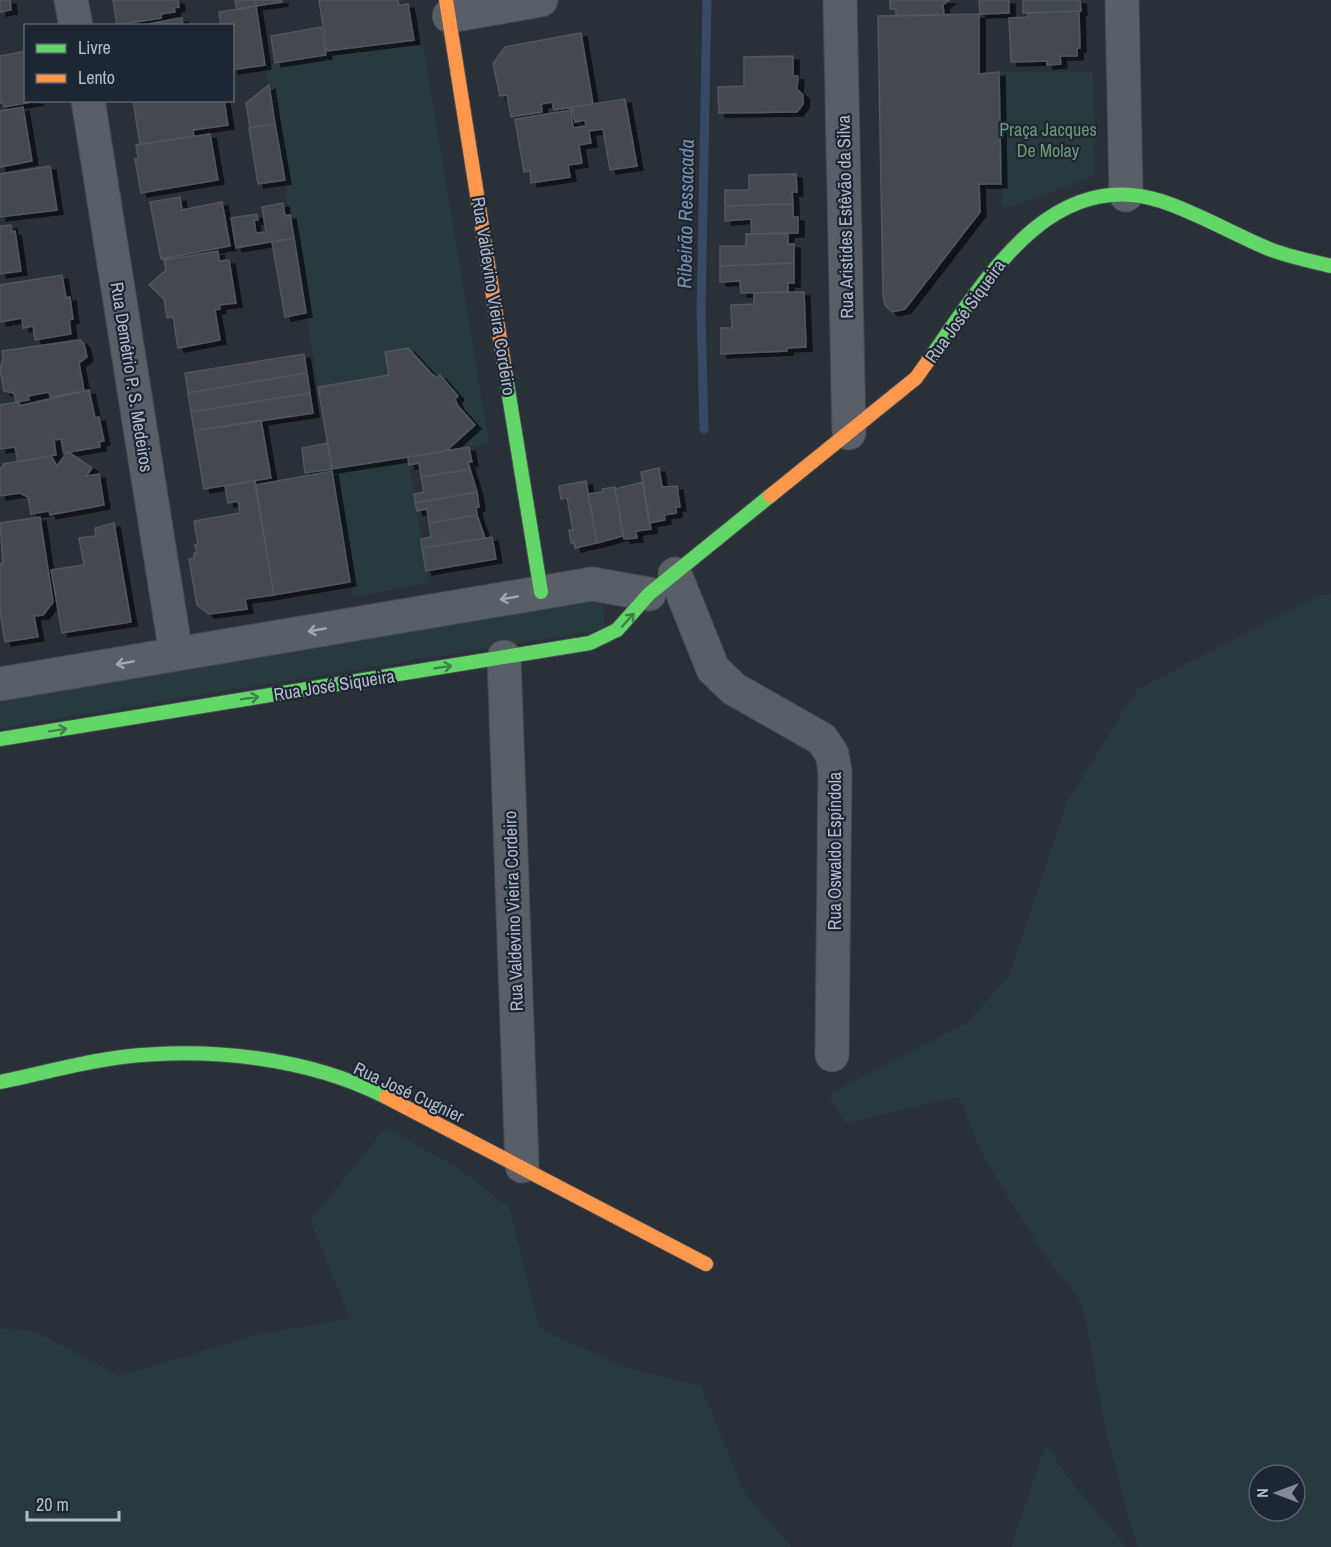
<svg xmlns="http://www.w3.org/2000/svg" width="1331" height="1547" font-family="'Archivo Narrow',sans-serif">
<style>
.green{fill:#273a3e;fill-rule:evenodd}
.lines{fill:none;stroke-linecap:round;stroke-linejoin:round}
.stream{stroke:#384963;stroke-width:9}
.building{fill:#444950;stroke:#52575f;stroke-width:1.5;filter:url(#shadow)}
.street-casing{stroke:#484c53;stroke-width:35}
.fast-casing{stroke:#484c53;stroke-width:16}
.slow-casing{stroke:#484c53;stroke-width:16}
.street{stroke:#5a5e66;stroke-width:33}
.fast{stroke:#63d668;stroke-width:14}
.slow{stroke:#ff974d;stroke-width:14}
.oneway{stroke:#a2a9b5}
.oneway2{stroke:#407e4e}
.labels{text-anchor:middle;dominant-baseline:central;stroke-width:4.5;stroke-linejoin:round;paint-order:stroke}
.park-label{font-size:18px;fill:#6b9a76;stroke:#1d2633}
.street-label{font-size:18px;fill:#b4bcc9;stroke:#1d2633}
.water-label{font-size:20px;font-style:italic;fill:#7c92b1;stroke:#1d2633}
</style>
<defs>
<filter id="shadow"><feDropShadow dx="6" dy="4" stdDeviation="0" flood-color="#0009"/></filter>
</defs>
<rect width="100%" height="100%" fill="#2a3038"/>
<path class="green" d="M422,38L489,444L446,451L475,425L455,399L458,395L440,376L437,378L408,348L385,352L389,375L318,387L265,65Z
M999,72H1093L1095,175L1015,206L1002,207Z
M408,457L428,582L353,597L332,469Z
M1331,594V1547H1137L1108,1441L1082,1303L1043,1253L983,1156L959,1097L845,1123L828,1095L968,1022L1009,976L1067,802L1137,689L1321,595ZM1259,1475H1295V1511H1259Z
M601,596L606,629L0,728V697Z
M385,1128L455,1166L510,1208L539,1328L621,1366L701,1386L744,1493L791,1547H0V1328L35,1331L119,1376L257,1335L350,1318L310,1221Z
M1046,1444L1067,1477L1126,1547H1011Z"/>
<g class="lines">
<path class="stream" d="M704,429L701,312L707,0"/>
</g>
<path class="building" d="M0,0H10L11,10L0,12Z
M113,0H178L179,7L174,8L175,12L161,14V18L117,25Z
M235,0H255L256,6L237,10Z
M255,0H282V2L256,6Z
M319,0H398L399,5L408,4L414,40L327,51Z
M890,0H949L943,5L944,15L896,16V9H890Z
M1009,0V13L980,14L979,0Z
M1023,0H1080L1081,11L1023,13Z
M256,6L265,65L232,70V26H221L219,12Z
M1079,11L1080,48H1077V56H1060L1061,64L1047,65V61L1011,62L1009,18L1028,17V13Z
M979,14V74L999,72L1001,184H979L980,212L905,309L892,312L885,305L883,295L878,16Z
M182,18L183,26H137Z
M321,27L326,55L275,63L271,36Z
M581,33L593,104L554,110L552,102L541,104L542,112L511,117L507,95L500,96L493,64L505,47Z
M26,51V100L38,101L4,107L3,103H0V56Z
M793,56V76H798L797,89L803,95V104L797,112L719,113L718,87L744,86V57Z
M269,85L275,124L250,128L246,103Z
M625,99L637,166L610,170L603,129L589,131L591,143L579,145L582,163L568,165L570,177L531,183L530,171L524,172L515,119L571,110L573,128L586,126L585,120L575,122L572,107Z
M133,100H224L228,125L193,130L194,136L140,145Z
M23,107L32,161L0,167V111Z
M275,124L285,180L258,184L249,128Z
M210,134L218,180L141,193L135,159L138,158L136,145Z
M50,166L57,210L0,217V174Z
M796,174L797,192H792L793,204L725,206V190H749V175Z
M180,197L182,210L222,202L230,246L161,259L150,202Z
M283,203L285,216L290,215L294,238L236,248L231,218L257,214L258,220H254L256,233L266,232L262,207Z
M793,204V217H798V233L752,234L751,219L725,221V206Z
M11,225L12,232L15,231L21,271L0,274V226Z
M788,233V244H794V263L720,266V246H746V234Z
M294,238L306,313L285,317L272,242Z
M218,251L219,261L229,260L236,303L219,305L220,309L215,310L220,340L178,348L173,317L167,318L164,299L149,285L166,270L164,260Z
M794,263V283H788V292L741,293L740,281L720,282V266Z
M62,275L66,298L70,297L73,319L69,320L71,334L35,340L33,326L23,328L22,318L0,322V285Z
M804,292L806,347L787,348V351L721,354V328H732L731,305L754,304V293Z
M80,340L84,344L87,357L79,363L84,391L50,397L49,392L28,396L29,400L16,402L14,393L4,391L0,369L3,359L2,351Z
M408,348L431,373L437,378L440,375L458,396L455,399L458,406L475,425L446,451L332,469L318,387L389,375L385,352Z
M304,354L307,373L188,393L185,373Z
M307,373L310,393L191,412L188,393Z
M89,390L95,418L99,417L104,441L99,442L100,447L64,453L61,439L54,440L56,455L18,462L15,447L0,449V405L19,402V406Z
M310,393L313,413L194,431L191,412Z
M261,420L271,478L204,489L194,431Z
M328,443L332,469L305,473L302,448Z
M469,447L472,462H468L470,469L421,477L419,463L409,465L408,457Z
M67,453H70L92,468L86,476L99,474L104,505L50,515L49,511L31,514L28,497L20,493L0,496V468L3,467V464L51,456L57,466Z
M659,468L662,487L677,486L680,507H676V513L664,515L665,520L649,523L641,472Z
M470,469L477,492L415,503L414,494L424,492L421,477Z
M332,471L350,582L274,595L255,485Z
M255,481L274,595L245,599L247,609L209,614L197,605L189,559L194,558V553H197L195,545L198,544L194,521L240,513L238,501L228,503L225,486Z
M586,481L597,543L575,548L574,543H571L569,530H573L567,498L561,499L559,486Z
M643,482L651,529L636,531L637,538L624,539L615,489Z
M615,487L623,536L597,543L588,494L603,492L602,489Z
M477,492L479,507L476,508L477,515L429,523L427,509L417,511L415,503Z
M477,515L485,538L422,548L421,539L431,537L429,523Z
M40,517L53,602L43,615L34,616L38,637L5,642L0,611V564L3,563L0,523Z
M114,523L131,622L62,633L51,570L84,565L79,538L96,536L95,528Z
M492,537L496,559L426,571L422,548Z"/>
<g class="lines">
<defs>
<path id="street" d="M71,0L76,26
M840,0L849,433
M1122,0L1126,195
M449,16L541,0
M88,100L176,654
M675,574L713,669L734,689L822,739L832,754L835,771L832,1055
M504,657L522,1166
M0,684L592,584L649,594"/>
<path id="fast" d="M928,361C982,286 1048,165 1161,201C1198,213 1233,234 1269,249C1289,257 1311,261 1331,266
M506,377L541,592
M0,739L590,643L617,630L649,594L770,496
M0,1082C40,1074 81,1062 122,1057C209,1047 307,1057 386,1097"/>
<path id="slow" d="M446,0L506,377
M770,496L916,378L928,361
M386,1097L706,1264"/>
</defs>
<use href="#street" class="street-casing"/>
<use href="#fast" class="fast-casing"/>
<use href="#slow" class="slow-casing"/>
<use href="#street" class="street"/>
<use href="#fast" class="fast"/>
<use href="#slow" class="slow"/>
</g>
<defs><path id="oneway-shaft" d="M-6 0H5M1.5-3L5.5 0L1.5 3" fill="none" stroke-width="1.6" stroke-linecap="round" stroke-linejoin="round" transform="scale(1.5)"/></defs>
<g class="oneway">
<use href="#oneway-shaft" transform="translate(509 598) rotate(170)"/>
<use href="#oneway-shaft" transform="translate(317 630) rotate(170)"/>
<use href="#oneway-shaft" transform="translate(125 663) rotate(170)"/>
</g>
<g class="oneway2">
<use href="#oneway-shaft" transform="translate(628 620) rotate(-48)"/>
<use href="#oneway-shaft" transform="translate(443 667) rotate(-9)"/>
<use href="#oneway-shaft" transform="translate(250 698) rotate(-9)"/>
<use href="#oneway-shaft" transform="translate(58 730) rotate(-9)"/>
</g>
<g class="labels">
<g class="park-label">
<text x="1048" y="129">Praça Jacques<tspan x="1048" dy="21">De Molay</tspan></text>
</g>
<g class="street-label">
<text transform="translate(845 217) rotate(-91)">Rua Aristides Estêvão da Silva</text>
<text transform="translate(494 296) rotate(81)">Rua Valdevino Vieira Cordeiro</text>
<text transform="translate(965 311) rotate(-54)">Rua José Siqueira</text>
<text transform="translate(132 377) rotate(81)">Rua Demétrio P. S. Medeiros</text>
<text transform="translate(334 685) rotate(-9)">Rua José Siqueira</text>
<text transform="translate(834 851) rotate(-90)">Rua Oswaldo Espíndola</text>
<text transform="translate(513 911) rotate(-92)">Rua Valdevino Vieira Cordeiro</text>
<text transform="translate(409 1092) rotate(25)">Rua José Cugnier</text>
</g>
<g class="water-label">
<text transform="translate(685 214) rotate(-89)">Ribeirão Ressacada</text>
</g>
</g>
<rect x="24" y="24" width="210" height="78" fill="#1d2633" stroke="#59626f" stroke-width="1.5"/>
<rect x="36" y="44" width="30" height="9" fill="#63d668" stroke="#59626f" stroke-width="1.5"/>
<text x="78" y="54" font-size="18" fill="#b4bcc9">Livre</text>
<rect x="36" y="74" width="30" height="9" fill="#ff974d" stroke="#59626f" stroke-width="1.5"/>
<text x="78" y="84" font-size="18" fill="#b4bcc9">Lento</text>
<g transform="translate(1277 1493) rotate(270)"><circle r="28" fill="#1d2633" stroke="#59626f" stroke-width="1.5"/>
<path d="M0-4.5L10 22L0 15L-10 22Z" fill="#848b96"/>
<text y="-9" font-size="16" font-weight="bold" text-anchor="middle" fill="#b4bcc9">N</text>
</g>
<path d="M27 1511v9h92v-9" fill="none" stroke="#b4bcc9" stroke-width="3"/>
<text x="36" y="1511" font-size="18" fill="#b4bcc9" stroke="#1d2633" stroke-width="4.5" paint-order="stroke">20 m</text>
</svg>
